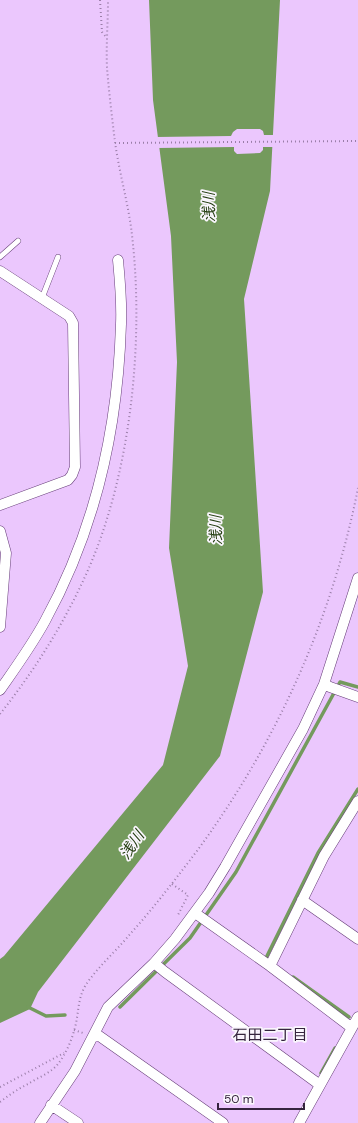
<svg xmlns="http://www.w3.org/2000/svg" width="358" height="1123" font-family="'DM Sans','Noto Sans JP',sans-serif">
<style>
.water{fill:#749a5d}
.pier{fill:#ebc7fd}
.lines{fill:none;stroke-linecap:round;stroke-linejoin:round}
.stream{stroke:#749a5d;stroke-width:3.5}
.lane-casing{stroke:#663e78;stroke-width:6}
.street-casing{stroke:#663e78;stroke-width:11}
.path{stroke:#9a7ea8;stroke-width:2;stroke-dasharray:1 3;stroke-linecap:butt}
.lane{stroke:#fff;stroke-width:5}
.street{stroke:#fff;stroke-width:10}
.labels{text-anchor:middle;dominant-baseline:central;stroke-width:3.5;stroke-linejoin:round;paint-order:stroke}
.water-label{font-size:15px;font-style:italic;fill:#243e11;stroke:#faf6fd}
.neighbourhood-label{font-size:15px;fill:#35243e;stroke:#faf6fd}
</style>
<rect width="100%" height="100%" fill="#ebc7fd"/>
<path class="water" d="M149,0H280L270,191L244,299L263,592L220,756L38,992L30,1009L0,1023V959L4,956L163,765L188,666L169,548L177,362L171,236L153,100Z"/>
<path class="pier" d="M237,129H260L263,131L264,135H275L274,147H263V150L260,153L237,154L234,151V147L157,148L156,137L231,136L233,132Z"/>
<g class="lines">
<path class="stream" d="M266,958L318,853L358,789
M293,977L349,1017
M28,1007L46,1016L65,1015
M120,1007L190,938L236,872L340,682L358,687
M321,1073L335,1048"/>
<defs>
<path id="lane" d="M0,257L18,241
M42,298L58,257"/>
<path id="street" d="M0,271L69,316L73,323L75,467L72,475L68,480L0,505
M0,531L6,553L0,627
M324,684L330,687L358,697
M0,690C16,667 32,645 45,621C95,530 118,427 121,324C122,303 120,281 118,260
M302,900L358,939
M195,913L270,966L324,856L358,801
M154,963L165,972L320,1085
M270,966L352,1028
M95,1033L223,1123
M51,1105L78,1123
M40,1123L75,1071L108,1007L154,963L175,939L209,893L225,867L303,729L324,684L358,578
M299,1123L358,1017"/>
</defs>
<use href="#lane" class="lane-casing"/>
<use href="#street" class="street-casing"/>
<path class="path" d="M100,0L102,32L107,38
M115,143L358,141
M0,714C35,670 65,622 88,570C132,470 145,335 131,227C127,199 119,171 115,142C112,118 109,92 107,68C106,45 108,22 108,0
M172,884L188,895L177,917
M74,1030L83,1033
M0,1087L64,1053
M0,1102C9,1095 18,1089 28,1084C37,1078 51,1073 58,1064C65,1055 71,1042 74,1031C80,1012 76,996 90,979C102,963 118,949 131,933C150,912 167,890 184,868C270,757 331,626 358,488"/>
<use href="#lane" class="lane"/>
<use href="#street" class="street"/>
</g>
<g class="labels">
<g class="water-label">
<text transform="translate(209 207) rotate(-91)">浅川</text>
<text transform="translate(216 530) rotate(-91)">浅川</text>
<text transform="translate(132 845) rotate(-55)">浅川</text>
</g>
<g class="neighbourhood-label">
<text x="270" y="1035">石田二丁目</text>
</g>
</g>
<path d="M218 1103v6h86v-6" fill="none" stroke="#35243e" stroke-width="2"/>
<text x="224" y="1103" font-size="12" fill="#35243e" stroke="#faf6fd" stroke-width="3" paint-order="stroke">50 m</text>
</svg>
